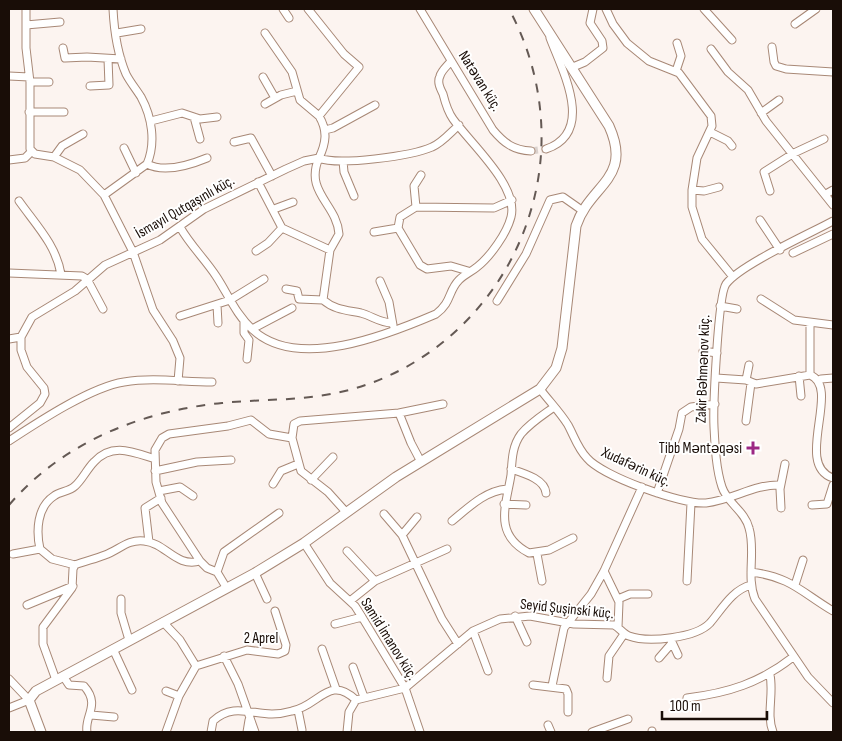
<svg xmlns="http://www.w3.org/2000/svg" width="842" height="741" font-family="'Sofia Sans Condensed',sans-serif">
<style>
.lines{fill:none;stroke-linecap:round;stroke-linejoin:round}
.minor-tunnel{stroke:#dad1cd;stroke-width:7;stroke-dasharray:7 3.5;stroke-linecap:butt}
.minor-casing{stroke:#a88876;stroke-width:9}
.tertiary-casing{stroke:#a88876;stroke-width:11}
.minor{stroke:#fff;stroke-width:7}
.tertiary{stroke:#fff;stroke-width:9}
.rail{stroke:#645954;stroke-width:2;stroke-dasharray:9 9;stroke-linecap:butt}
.poi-dot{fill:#9c2884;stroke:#fff;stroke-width:2}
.labels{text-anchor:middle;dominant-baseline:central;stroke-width:4;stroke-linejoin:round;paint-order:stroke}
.street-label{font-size:15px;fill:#190d07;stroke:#fff}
.poi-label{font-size:15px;fill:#190d07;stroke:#fff;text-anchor:end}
</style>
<rect width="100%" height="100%" fill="#fcf4f0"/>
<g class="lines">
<path class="minor-tunnel" d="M531,151L546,149"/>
<defs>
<path id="minor" d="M26,9V48L30,82V149L35,154L54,157L80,170L104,195L133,252L153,310L173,341L180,358L178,381
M283,9L289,18
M420,9L493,130C504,143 513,150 531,151
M606,9L613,24L627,43L649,61L679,73L711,116L712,126L697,158L692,190V207L702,239L733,277
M704,9L732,40
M795,24L816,9
M26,25L60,22
M117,33L141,29
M265,33L292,72L300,100L319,116
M772,47L774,62L776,66L786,69L833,72
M63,48L65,58L87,57L121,59
M711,49L728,72L748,90L766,121L833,205
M569,65L573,67L585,62L603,48L602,41L590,23L593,9
M676,71L681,56L677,43
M9,76L29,77
M263,77L275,98
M30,82H49
M90,86L109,85L108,59
M265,104L281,95L297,91
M29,112H64
M761,113L779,100
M194,117L200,139
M151,121L182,113L200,119L217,117
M325,130L333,128L375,105
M710,132L728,141L732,146
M234,142L251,138L272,176
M124,148L136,173
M546,149C596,132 562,70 550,38
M54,157L62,146L83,134
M9,160L25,158L31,152
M343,161L344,172L354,196
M147,164C164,173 190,165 207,158
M258,182L282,228L330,250
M692,190L704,191L719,187
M770,191L764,172L794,153L824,139
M826,194L833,190
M104,195L147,164C156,143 152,117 141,97C136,89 130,82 126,74C118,55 114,29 113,9
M19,201C36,225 56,245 61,274
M416,207L414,186L421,175
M274,209L293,202
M760,220L780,250
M833,221C809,234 740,265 726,284C718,295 713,408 714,427C715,446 716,469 722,487C727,503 745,511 749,528C756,551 746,576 755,599L808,677L833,703
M180,227C190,245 205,259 216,276C228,294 236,315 253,330C298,371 387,335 436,314C452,302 448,291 459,280C465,274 471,272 477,267C490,257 507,233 511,217C519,186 471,144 453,119C448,112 445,102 443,94C440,88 437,82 440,76C441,71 448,65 451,61
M374,232L398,228
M256,251L268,243L282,228
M793,253L833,234
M468,271L451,266L427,269L420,265L398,228L400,217L416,207L494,208L512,200
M9,273L82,276L87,279L103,309
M380,281L389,302L393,325
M286,289L297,291L299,299L323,300L330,250L339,234C337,204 304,192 319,158C338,166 412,156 432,147C442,143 450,133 459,125
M761,299L794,320L833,325
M323,300C335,310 346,310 361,313C372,316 380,323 392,323
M497,301L526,254L550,200L563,197L583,211
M217,305L218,323
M720,306L737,309
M180,316L230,300L264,279
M244,321V333L249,340L247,359
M252,329L292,308
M9,339L21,337
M703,351L717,353
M810,375V323
M799,376L801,396
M716,378L746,380L756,384L810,375C842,387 793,465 833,478
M821,379L833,378
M746,380L749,365
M540,389C549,401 560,412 568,425C574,436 578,449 587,458C602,476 682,505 706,503C732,500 755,484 780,485
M554,407C543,415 530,423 521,434C512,446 512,461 511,475C506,506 493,534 529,553L549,550L573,538
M399,413L443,404
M746,421L751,383
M9,428L40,403L45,394L44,388L27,367L21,350V337L32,317L75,291L105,265L160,240L204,209L286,169L304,161L319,158C326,143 328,131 319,116L359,67L344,54L308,9
M9,441C38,422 91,387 124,382C153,377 183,382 212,382
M511,469C523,473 545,479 546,493
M155,471L197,462L231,460
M311,480L333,457
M273,484L281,471L298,464
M159,491L180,487L193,496
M657,493L679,429L682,413L691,407L715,404
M504,504L526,505
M812,505L827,504L833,485
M781,508L780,489L785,464
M346,512L328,492L301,471L292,438L294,424L300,421L399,413L411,443L421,462
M384,514L402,535L442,619L458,644
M452,521C469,507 485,491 507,489
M402,535L417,517
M149,542L145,508L161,498
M304,543L330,583L355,606L362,617L405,688L420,732
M347,551L375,581
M13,554L40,549
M537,554L542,581
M200,561L162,503L156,482L155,450L162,438L169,434L228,426L251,420L269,434L292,438
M75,565L52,559L40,549C36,531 37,507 54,496C60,491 69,492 75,486C82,480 87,469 94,462C112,442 133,452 155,459
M604,571L619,602L618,627
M217,572L224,552L279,513
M751,572C791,577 801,592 833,611
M255,573L267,599
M687,581L691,503
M795,585L803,560
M121,599V613L129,640
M618,599L630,594H648
M350,601L375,581L447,549
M27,605L73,586
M515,616L527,642
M163,622L180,640L196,666L179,696L166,732
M335,624L362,617
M473,631L488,671
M671,640L678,655
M113,649L132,690
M322,649L336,689
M224,656L238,684L255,732
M659,658L672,643
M196,666L247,650L278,654L285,651L286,645L275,611
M353,667L364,697
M770,675C774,694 766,714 773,732
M63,676L69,685L84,686C101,705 84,716 87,732
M607,678L609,656L624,634
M9,679L29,700
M56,680L43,644V627L72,588L73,569L75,565C85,561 95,559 105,555C119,550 128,539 144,541C166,543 176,568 200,561L207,568L217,572L226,587
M533,685L566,689L568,694V712
M552,686L564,628L591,594L604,571L642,487
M166,691L179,696
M687,698C728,693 760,683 793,657
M9,708L29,700
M298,710L302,730
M91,715L114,717
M548,725L551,732
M652,731V732
M211,732L213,721C232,703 251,714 272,714C279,714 285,713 292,711C319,706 329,674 356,700
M247,732L249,720
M347,732L349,712L356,700L405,688L473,631L500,619L530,616L574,624L614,625C620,628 623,634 629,636C648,643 696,638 710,623C722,609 732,590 751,585
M592,732L628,719"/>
<path id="tertiary" d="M41,732L29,700L36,691L255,573L304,543L396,477L540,389L556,368L562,348L576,226C590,184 633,179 609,126L534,9"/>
</defs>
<use href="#minor" class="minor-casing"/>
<use href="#tertiary" class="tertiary-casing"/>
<use href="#minor" class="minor"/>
<use href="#tertiary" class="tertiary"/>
<path class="rail" d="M9,505C63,442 142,411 222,403C260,399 299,401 336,393C429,374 505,301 531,210C551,143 542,70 509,9"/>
</g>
<path class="poi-dot" d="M750.5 440.5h5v5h5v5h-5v5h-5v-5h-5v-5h5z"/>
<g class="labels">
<g class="street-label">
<text transform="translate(480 81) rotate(58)">Natəvan küç.</text>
<text transform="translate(185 207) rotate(-30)">İsmayıl Qutqaşınlı küç.</text>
<text transform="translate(703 369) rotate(-88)">Zakir Bəhmənov küç.</text>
<text transform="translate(636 467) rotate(25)">Xudafərin küç.</text>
<text transform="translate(567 609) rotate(6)">Seyid Şuşinski küç.</text>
<text x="261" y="638">2 Aprel</text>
<text transform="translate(389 639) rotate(58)">Samid İmanov küç.</text>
</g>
<g class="poi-label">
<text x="742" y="448">Tibb Məntəqəsi</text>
</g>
</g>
<rect width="842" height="741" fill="none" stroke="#190d07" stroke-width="20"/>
<path d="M662 711v8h105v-8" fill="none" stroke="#190d07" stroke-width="2.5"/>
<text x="670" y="711" font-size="15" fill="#190d07" stroke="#ffffff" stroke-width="4" paint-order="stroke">100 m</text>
</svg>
